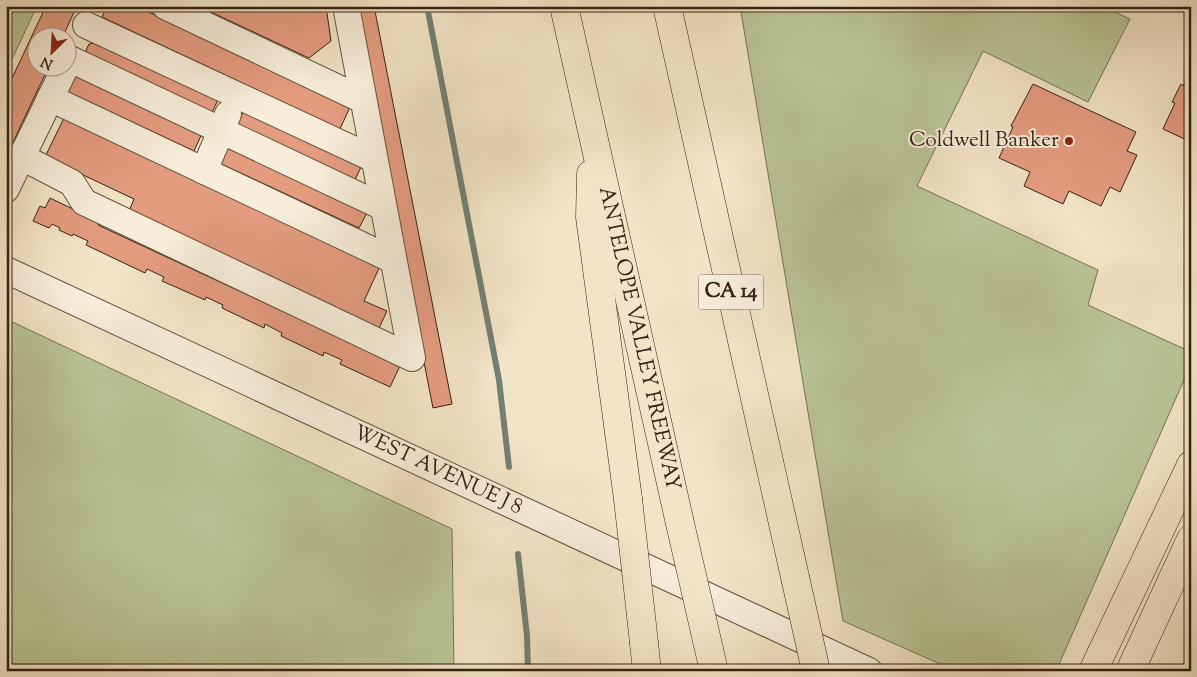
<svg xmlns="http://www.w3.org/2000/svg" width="1197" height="677" font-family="'Sorts Mill Goudy',serif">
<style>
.green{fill:#b9c496;stroke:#777353}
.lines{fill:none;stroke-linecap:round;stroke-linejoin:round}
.stream{stroke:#728075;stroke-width:6}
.building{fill:#e49c7f;stroke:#352210}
.minor-casing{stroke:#64523e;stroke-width:28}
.major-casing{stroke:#352210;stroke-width:29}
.highway-casing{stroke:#352210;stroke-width:29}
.minor{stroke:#f7edda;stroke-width:26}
.major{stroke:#f2e4c6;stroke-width:28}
.highway{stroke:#f2e4c6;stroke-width:28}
.highway-bridge-casing{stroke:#352210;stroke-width:29;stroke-linecap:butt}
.highway-bridge{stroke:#f2e4c6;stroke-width:28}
.poi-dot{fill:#8f2418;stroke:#f7edda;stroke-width:2}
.labels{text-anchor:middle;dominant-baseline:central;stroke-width:4;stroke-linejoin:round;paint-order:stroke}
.shield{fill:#f7edda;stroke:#6f5f4d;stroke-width:1}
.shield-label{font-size:20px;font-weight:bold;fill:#352210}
.poi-label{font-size:21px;fill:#352210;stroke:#f7edda;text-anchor:end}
.street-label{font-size:21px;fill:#352210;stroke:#f7edda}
</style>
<rect width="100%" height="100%" fill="#f2e4c6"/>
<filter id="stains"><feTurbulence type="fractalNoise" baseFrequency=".004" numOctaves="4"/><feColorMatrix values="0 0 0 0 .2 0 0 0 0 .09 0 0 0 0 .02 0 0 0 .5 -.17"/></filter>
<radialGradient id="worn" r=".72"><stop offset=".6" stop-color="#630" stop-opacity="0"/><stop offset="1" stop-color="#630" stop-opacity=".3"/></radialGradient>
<path class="green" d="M6,6H37L6,72Z
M740,6H1101L1130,19L1088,102L983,51L917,186L1098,270L1088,305L1191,352V364L1056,671H956L843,621Z
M6,319L452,529L454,671H6Z"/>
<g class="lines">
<path class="stream" d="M427,6L499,380L509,467
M518,554L527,636L528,671"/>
</g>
<path class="building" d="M46,6H77L62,38H38V68H48L6,157V91Z
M107,6H136L350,107L340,129L102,17Z
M198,6H326L331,41L309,58Z
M354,6H374L452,404L433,408Z
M96,42L218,100L210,116L83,57L89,44Z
M77,70L204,129L194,151L67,92Z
M1191,70V142L1163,129L1175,103L1172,102L1181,84L1183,86Z
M1033,84L1136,132L1127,151L1137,155L1120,192L1110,187L1101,206L1069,191L1063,204L1024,186L1030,172L999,158L1013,127L1011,126Z
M243,112L361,167L353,184L235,128Z
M64,118L380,266L364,301L387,311L379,328L129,211L134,199L45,157Z
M229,141L370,207L359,228L219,163Z
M50,198L100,222L98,225L400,366L390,387L340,364L342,360L324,352L323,356L281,336L282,333L265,324L264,328L222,308L223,305L206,297L205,300L162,281L164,277L147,269L145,273L86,245L88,241L73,234L72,236L59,230L60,228L52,224L49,228L33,221L40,206L45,208Z"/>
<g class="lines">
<defs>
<g id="minor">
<path d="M165,6L363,100"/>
<path d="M86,25L374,159"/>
<path d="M70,59L383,207"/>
<path d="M50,98L393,260"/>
<path d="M22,157L72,183L84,202L412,358L346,6"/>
<path d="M204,171L228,114"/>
<path d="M6,189L65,68"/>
<path id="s1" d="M6,270L869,671"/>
</g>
<path id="major" d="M1093,671L1191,465
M1130,671L1191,539"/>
<g id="highway">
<path id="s2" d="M564,6L679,519"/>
<path d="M667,6L795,577"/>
<path d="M591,174L590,217L628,499"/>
<path d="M644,643L647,671"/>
</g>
</defs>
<use href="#minor" class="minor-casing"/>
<use href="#major" class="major-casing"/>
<use href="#highway" class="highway-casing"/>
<use href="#minor" class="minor"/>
<use href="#major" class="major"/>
<use href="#highway" class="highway"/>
<defs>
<path id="highway-bridge" d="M628,499L644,643
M679,519L714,671
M795,577L816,671"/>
</defs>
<use href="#highway-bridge" class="highway-bridge-casing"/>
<use href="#highway-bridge" class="highway-bridge"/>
</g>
<circle class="poi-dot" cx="1069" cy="141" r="5"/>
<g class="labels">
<rect class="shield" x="698.5" y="274.5" width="65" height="35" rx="4"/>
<g class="shield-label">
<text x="731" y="292">CA 14</text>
</g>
<g class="poi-label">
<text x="1059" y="141">Coldwell Banker</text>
</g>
<g class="street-label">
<text stroke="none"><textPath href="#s2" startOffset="341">ANTELOPE VALLEY FREEWAY</textPath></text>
<text stroke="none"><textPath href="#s1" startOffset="476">WEST AVENUE J 8</textPath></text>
</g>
</g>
<rect width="1197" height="677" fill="none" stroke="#f2e4c6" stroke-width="25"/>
<rect x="8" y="8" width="1182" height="662" fill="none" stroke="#352210" stroke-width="2.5"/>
<rect x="12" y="12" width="1172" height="652" fill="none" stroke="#352210"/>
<g transform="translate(52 52) rotate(205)"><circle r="24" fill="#f7edda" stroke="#a99c89"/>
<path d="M0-4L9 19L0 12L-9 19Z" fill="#8f2418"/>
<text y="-8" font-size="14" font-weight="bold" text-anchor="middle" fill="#352210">N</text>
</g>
<rect width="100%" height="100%" filter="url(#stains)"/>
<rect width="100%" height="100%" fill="url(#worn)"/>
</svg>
